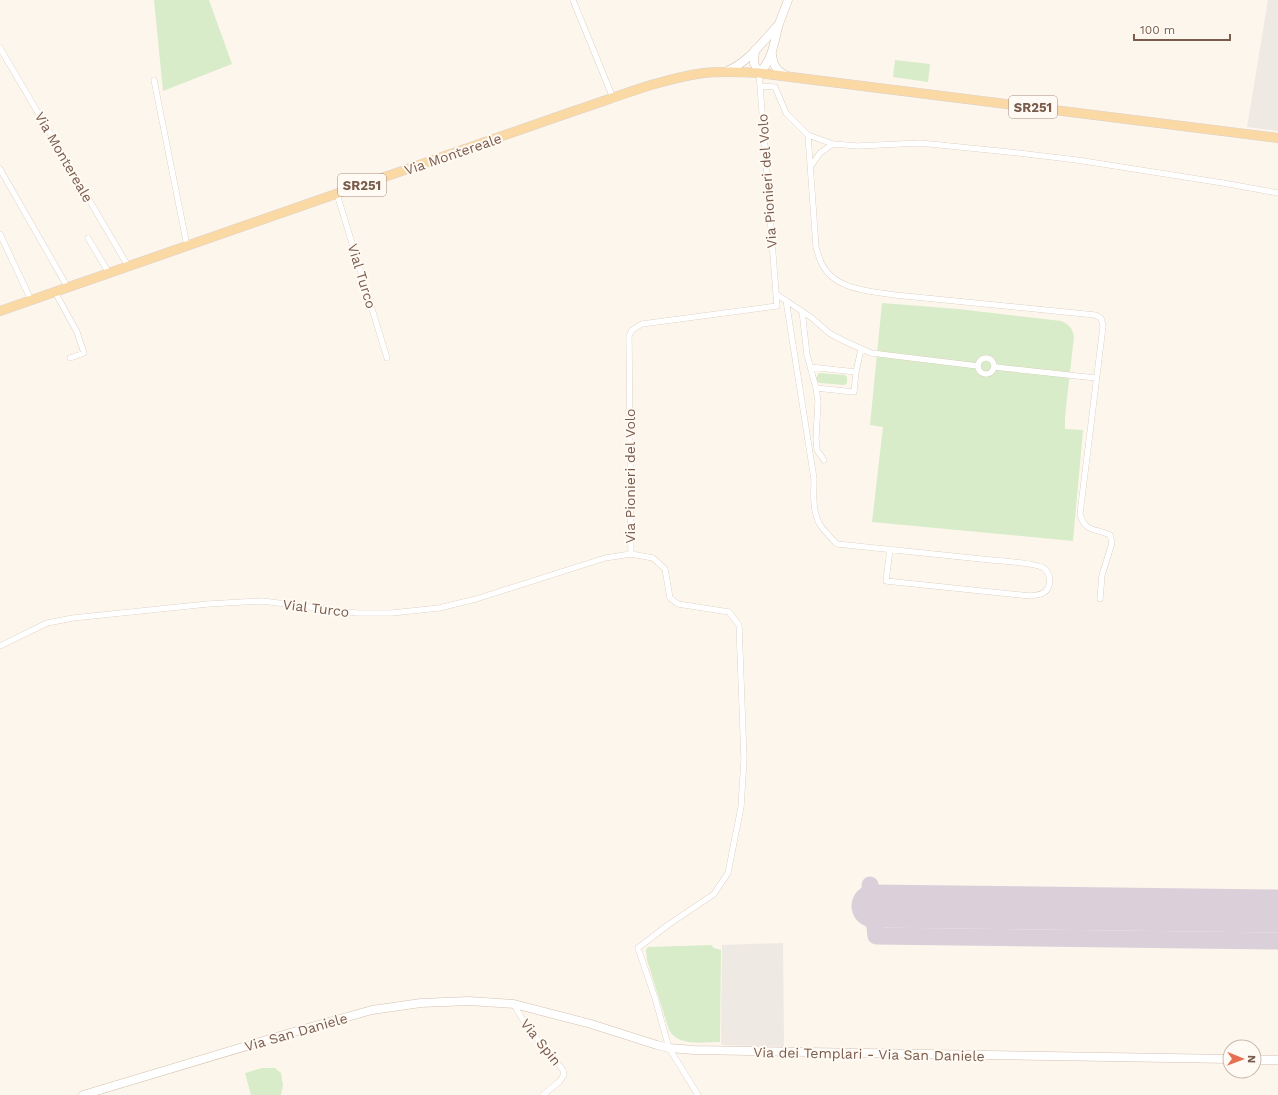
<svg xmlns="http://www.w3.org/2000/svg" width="1278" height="1095" font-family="'Work Sans',sans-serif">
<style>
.industrial{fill:#efe9e4}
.green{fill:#d8ecc9}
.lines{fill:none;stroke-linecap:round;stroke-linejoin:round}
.taxiway{stroke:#dbcfda;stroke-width:17}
.runway{stroke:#dbcfda;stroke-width:43}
.street-casing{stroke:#d1beb0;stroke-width:6}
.secondary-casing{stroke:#d6c0b0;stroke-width:9}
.primary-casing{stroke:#dad1cd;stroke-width:10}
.street{stroke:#fff;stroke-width:5.5}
.secondary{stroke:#fff;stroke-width:8}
.primary{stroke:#fbd9a5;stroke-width:9}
.labels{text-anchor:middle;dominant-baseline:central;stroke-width:4;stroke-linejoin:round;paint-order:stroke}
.shield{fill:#fffaf3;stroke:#a28b7f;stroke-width:1}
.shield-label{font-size:13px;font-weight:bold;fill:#7a5c4d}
.street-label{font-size:14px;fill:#7a5c4d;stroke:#fffaf3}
</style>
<rect width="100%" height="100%" fill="#fdf6ec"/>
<path class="industrial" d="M1268,0H1278V131L1247,127Z
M783,943L784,1047L721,1045L722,945Z"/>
<path class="green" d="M154,0H209L232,64L163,91Z
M895,60L930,64L928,82L893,77Z
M882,303L958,309L1061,321C1069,324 1072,328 1074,336L1065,417V429L1083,430L1073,541L872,522L883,427L870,425Z
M819,373L845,375L847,377V383L844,385L820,383L817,381L816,378Z
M711,945L714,948L721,950L720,1042C704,1042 678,1047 669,1030L647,960L646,950L648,947Z
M262,1068H275L281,1073L283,1085L281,1095H251L245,1073Z"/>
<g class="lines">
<path class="taxiway" d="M870,885L876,936L1278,941"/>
<path class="runway" d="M873,906L1278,911"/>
<defs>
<path id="street" d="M573,0L613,98
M0,48L128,266
M154,80L187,246
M760,86L775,87L786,113L808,135L833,144L858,146L920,143L1009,152L1077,160L1223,183L1278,193
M808,135L816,247C817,252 819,257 821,262C833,290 869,291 895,295L1095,315L1101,318L1103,326L1080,514C1085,533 1096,528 1110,535L1112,543L1102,575L1100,599
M811,166L820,153L833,144
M0,169L68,288
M337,194L387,358
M0,234L31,300
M88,238L109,273
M55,292L77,332L84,353L70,358
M776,294L812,318L829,333L844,341L871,353L978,366
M786,300L814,479C814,493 812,509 819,523C823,530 831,538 837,544C889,549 940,555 991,560C1001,561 1039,563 1045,569C1050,574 1051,582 1048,588C1045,595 1036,595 1030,596L886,581L890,549
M802,311L807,355L816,388L818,401L816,439L817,450L824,460
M978 366a8 8 0 1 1 16 0a8 8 0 1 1-16 0Z
M810,367L856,372L854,392L816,388
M994,367L1096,378
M856,372L861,349
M0,646L47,623L73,618L208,604L262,601L357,613H392L439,608L476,599L605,558L631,554
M514,1004C526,1029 546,1049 563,1070L564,1075L559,1082L543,1095
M698,1095L669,1048L655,998L638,948L668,925L714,894L728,873L741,807L744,759L739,625L729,612L678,604L670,598L665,569L653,558L631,554L629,336L632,330L642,324L777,306L759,73"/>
<path id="secondary" d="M755,50L754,63L759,73C773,60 774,41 779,24C782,16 785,8 788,0
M772,54C773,66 777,71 787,76
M727,71C749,62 763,41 779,24
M1254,1060H1278
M83,1095L290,1033L372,1010L421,1003L469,1001L514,1004L591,1024L657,1045L669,1048L694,1050L1230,1059"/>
<path id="primary" d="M0,311L574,111C617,97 660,79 704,73C722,71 741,72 759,73L1278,138"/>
</defs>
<use href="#street" class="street-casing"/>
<use href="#secondary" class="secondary-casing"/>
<use href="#primary" class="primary-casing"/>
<use href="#street" class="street"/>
<use href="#secondary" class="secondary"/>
<use href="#primary" class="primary"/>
</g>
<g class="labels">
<g class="shield">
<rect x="1009" y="96" width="48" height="22" rx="3"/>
<rect x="338" y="174" width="48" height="22" rx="3"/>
</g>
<g class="shield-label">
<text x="1033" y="107">SR251</text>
<text x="362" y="185">SR251</text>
</g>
<g class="street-label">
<text transform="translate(453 154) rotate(-19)">Via Montereale</text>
<text transform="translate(64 157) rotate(60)">Via Montereale</text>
<text transform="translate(767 181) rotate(-94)">Via Pionieri del Volo</text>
<text transform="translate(362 276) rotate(73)">Vial Turco</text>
<text transform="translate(630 476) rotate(-90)">Via Pionieri del Volo</text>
<text transform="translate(316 608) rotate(7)">Vial Turco</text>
<text transform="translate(296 1032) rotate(-16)">Via San Daniele</text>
<text transform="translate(541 1042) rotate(51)">Via Spin</text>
<text transform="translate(869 1054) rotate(1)">Via dei Templari - Via San Daniele</text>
</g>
</g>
<g transform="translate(1242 1059) rotate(91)"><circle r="19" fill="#fffaf3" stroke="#cabbb1"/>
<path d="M0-3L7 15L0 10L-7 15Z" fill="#e76f51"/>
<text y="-6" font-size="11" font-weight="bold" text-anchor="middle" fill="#7a5c4d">N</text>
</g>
<path d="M1134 34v6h96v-6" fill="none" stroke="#7a5c4d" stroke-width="2"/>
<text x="1140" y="34" font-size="12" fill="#7a5c4d" stroke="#fffaf3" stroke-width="3" paint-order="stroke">100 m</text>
</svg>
